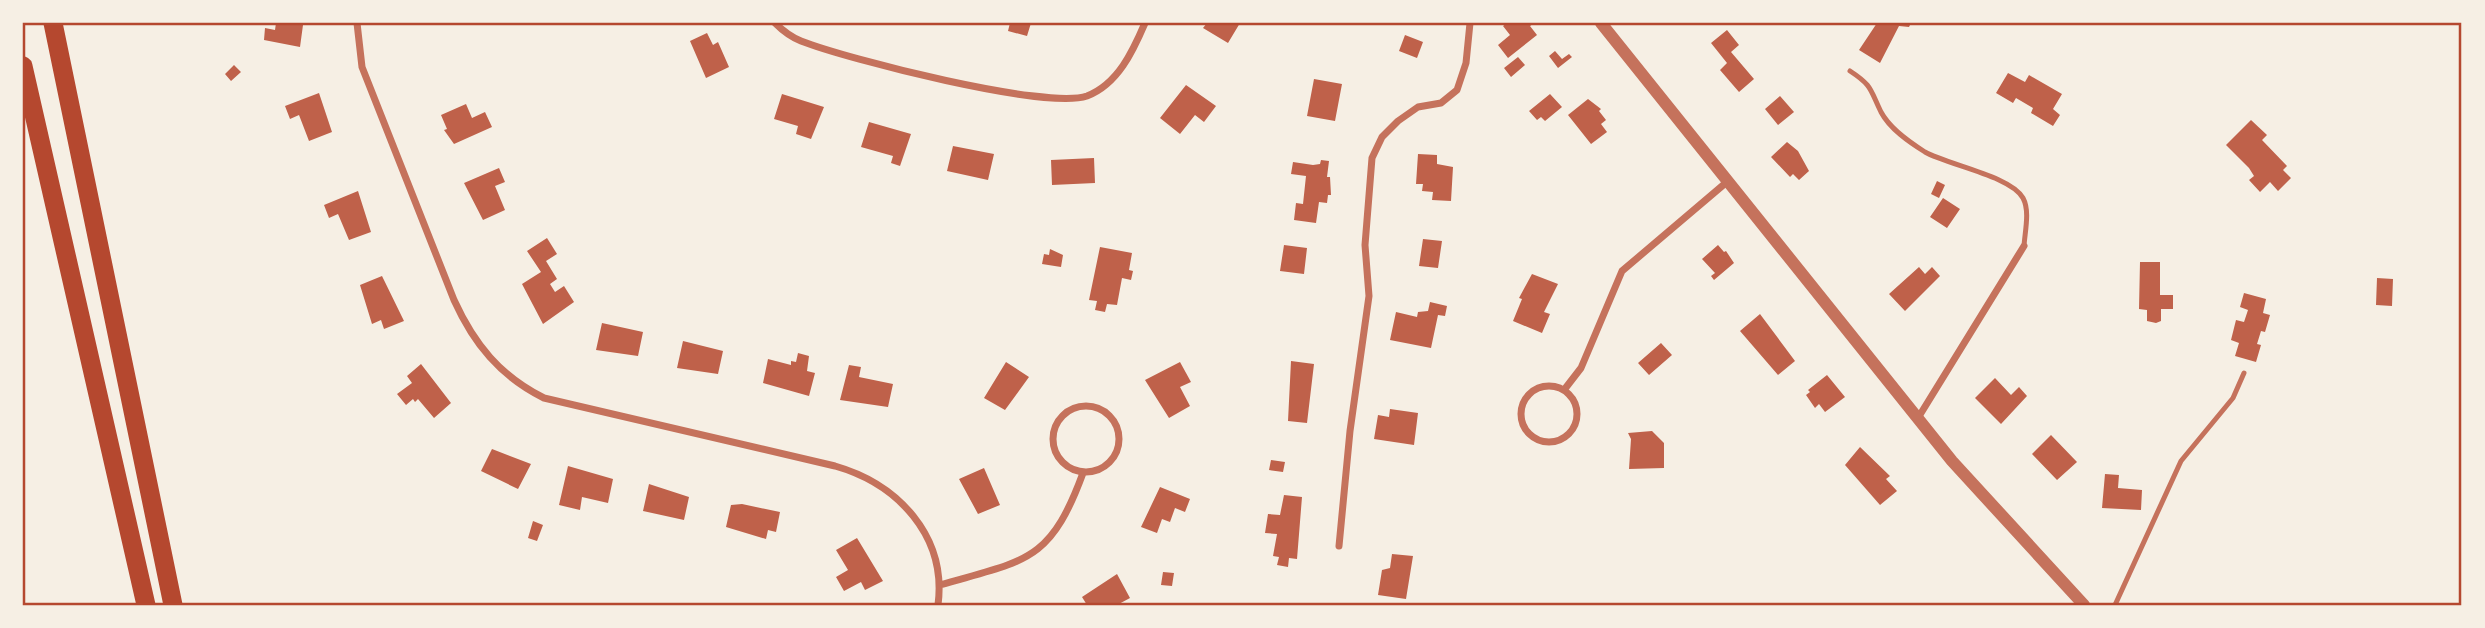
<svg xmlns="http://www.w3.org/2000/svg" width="2485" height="628" font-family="Arial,sans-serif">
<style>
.building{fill:#bf614a}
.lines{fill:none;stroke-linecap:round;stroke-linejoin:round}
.service{stroke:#c5725c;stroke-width:5}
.minor{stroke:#c5725c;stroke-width:7}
.tertiary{stroke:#c5725c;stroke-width:12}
.motorway{stroke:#b5482f;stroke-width:19}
.neatline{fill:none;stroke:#b5482f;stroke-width:2.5}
</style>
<rect width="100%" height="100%" fill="#f6efe4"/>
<path class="building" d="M276,23L303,25L300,47L264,40L265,28L275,30Z
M1010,23H1031L1027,36L1008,31Z
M1207,23H1240L1228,43L1203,28Z
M1507,23H1534L1530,26L1537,35L1508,58L1498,45L1510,35L1503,26Z
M1877,23H1911L1909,27L1899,26L1880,63L1859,50Z
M1727,30L1739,45L1731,52L1754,79L1739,92L1720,70L1727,63L1711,43Z
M707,33L713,45L718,42L729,67L706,78L690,41Z
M1405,35L1423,42L1417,58L1399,51Z
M1555,51L1562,59L1569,54L1572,57L1558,68L1549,56Z
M1518,57L1525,65L1511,77L1504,68Z
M234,65L241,72L231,81L225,74Z
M2008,73L2025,82L2029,75L2062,94L2053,109L2060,115L2053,126L2031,113L2033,108L2016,98L2013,103L1996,93Z
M1314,79L1342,84L1335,121L1307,116Z
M1186,85L1216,106L1204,122L1195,115L1180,134L1160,118Z
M319,93L332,132L309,141L299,115L290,119L285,106Z
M782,94L824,107L811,139L796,134L798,126L774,119Z
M1550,94L1562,107L1545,121L1541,117L1537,120L1529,111Z
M1780,96L1794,112L1778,125L1765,109Z
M1588,99L1601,109L1599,111L1606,120L1601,124L1607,132L1591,144L1568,115Z
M466,104L472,118L485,112L492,127L454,144L444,130L447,129L441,115Z
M2251,120L2267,135L2262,140L2287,166L2283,170L2291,178L2278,191L2270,182L2260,192L2249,180L2254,176L2249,168L2226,145Z
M869,122L911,134L900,166L891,163L893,156L861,147Z
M1787,142L1798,151L1809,171L1799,180L1793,174L1790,177L1771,157Z
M953,146L994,154L988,180L947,171Z
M1418,154L1437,155V164L1453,167L1451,201L1432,200L1433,192L1422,191L1423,184H1416Z
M1094,158L1095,183L1052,185L1051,160Z
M1321,160L1329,161L1327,177H1330L1331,195H1328L1327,203L1319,202L1316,223L1294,220L1296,203L1303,204L1306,176L1291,174L1293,162L1313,165L1320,164Z
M499,168L505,182L495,186L505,210L483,220L464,183Z
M1937,181L1945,185L1939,198L1931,194Z
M358,191L371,232L349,240L338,214L329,218L324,205Z
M1943,198L1960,209L1947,228L1930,217Z
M547,238L557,254L546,261L557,279L550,284L555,292L564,286L574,302L543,324L522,284L541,272L527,251Z
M1423,239L1442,241L1438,268L1419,266Z
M1284,245L1307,248L1304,274L1280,271Z
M1718,245L1724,252L1726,251L1734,263L1714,280L1711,276L1715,273L1702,259Z
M1100,247L1132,253L1129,270L1133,271L1131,280L1122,278L1117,305L1107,304L1105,312L1095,310L1097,301L1089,300Z
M1050,249L1063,255L1061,267L1042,264L1044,254L1049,255Z
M2140,262H2160V295H2173V309H2161V321L2156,323L2147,321V310L2139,309Z
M1919,267L1925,274L1932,267L1940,276L1905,311L1889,294Z
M1532,274L1558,284L1544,312L1550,314L1542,333L1513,321L1522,299L1519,298Z
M382,276L404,321L384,329L381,320L372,324L360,285Z
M2377,278L2393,279L2392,306L2376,305Z
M2244,293L2266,299L2263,313L2270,315L2265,332L2261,331L2257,344L2261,345L2256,362L2235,356L2239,343L2231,340L2236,320L2244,322L2248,310L2240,307Z
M1430,302L1447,306L1445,316L1438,315L1431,348L1390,340L1396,312L1417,317L1418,312L1428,311Z
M1760,314L1795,361L1778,375L1740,331Z
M602,323L643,332L638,356L596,350Z
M683,341L723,351L718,374L677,368Z
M1661,343L1672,355L1649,375L1638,363Z
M798,353L809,356L807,371L815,373L809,396L763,383L768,359L791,365V361L796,362Z
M1291,361L1314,364L1307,423L1288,421Z
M1006,362L1029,377L1005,410L984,398Z
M1180,362L1191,382L1180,387L1190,406L1169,418L1145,380Z
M421,364L451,403L434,418L418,399L415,402L413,399L406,405L397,394L412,383L407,376Z
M849,365L861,367L859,377L893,384L888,407L840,400Z
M1827,375L1845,397L1825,412L1819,404L1815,408L1806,395L1810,392L1808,390Z
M1995,378L2011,395L2019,387L2027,396L2001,424L1975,398Z
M1390,409L1418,413L1414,445L1374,439L1378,415L1389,417Z
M1652,431L1664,443V468L1629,469L1631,439L1628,433Z
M2051,435L2077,462L2057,480L2032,454Z
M1860,447L1890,476L1886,479L1897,491L1880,505L1845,465Z
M492,449L531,464L518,489L481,471Z
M1271,460L1285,462L1283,472L1269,470Z
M568,466L613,479L608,503L582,497L580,510L559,505Z
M984,468L1000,505L978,514L959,479Z
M2105,474L2119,475L2118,488L2142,490L2141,510L2102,508Z
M649,484L689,497L684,520L643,511Z
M1160,487L1190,499L1185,512L1175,508L1170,522L1162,519L1157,533L1141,527Z
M1284,495L1302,497L1297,559L1289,558L1288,567L1277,565L1279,557L1273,556L1277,534L1265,533L1268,514L1280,515Z
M742,504L780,512L776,532L768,530L766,539L726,527L731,505Z
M533,521L543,525L537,541L528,538Z
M857,538L883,581L865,590L861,582L844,591L836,577L848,570L836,550Z
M1392,554L1413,556L1406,599L1378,595L1382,570L1390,568Z
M1163,572L1174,573L1172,586L1161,585Z
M1117,574L1130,598L1117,605H1087L1082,597Z"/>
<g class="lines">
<path class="service" d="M1850,71C1873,86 1870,90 1881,112C1890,129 1909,142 1925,152C1948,165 2011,176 2023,198C2030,211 2025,231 2024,246
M2115,605L2181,461L2233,398L2244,373"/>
<path class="minor" d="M357,23L362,67L454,300C474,344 500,376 544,398L835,466C898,484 947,536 938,605
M775,23C782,30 791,37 801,41C847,59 1046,110 1087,96C1118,84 1133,51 1145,23
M1521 414a28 28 0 1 1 56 0a28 28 0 1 1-56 0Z
M1564,390L1581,368L1622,271L1728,181
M1053 439a33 33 0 1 1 66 0a33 33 0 1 1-66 0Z
M1918,418L2024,246
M1339,546L1350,431L1369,296L1365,245L1372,158L1382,137L1398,121L1418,107L1441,103L1457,90L1466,63L1470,23
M940,585C1026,560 1050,563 1083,473"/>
<path class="tertiary" d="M1601,23L1952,461L2084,605"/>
<path class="motorway" d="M53,23L173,605
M23,66L146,605"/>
</g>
<rect width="2485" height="628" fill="none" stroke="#f6efe4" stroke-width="49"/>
<rect x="24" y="24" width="2436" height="580" class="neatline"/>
</svg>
